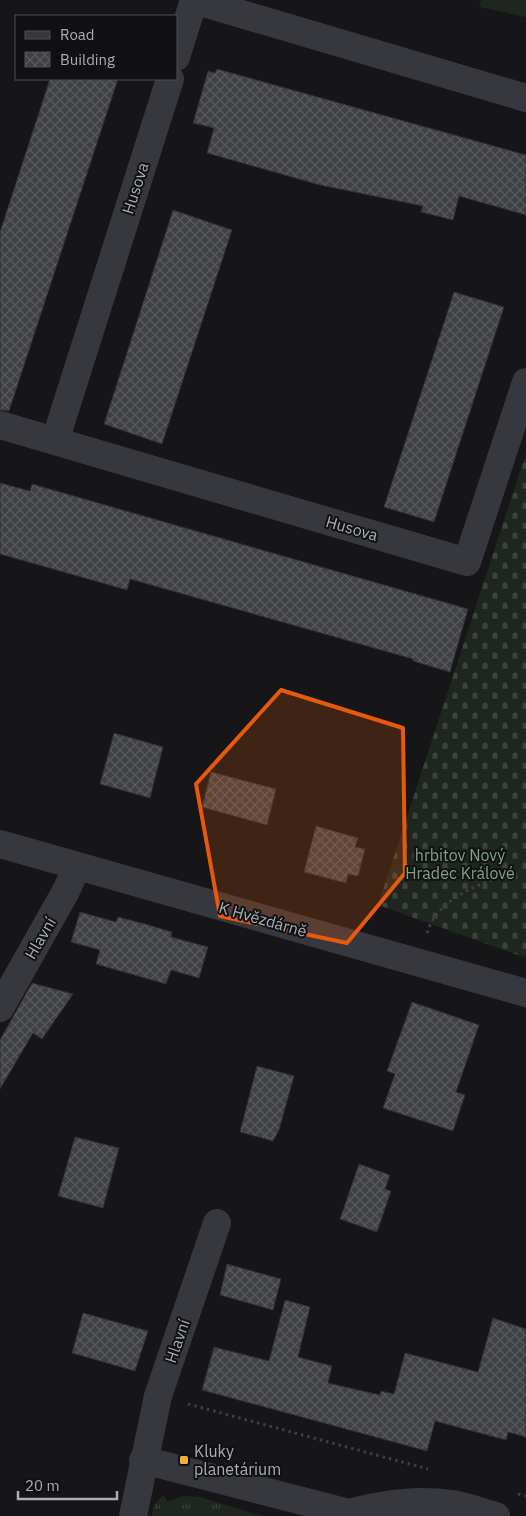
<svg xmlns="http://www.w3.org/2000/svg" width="526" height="1516" font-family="'IBM Plex Sans',sans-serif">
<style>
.grass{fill:url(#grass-tufts)}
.cemetery{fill:url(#cemetery-stones)}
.park{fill:#1e261f}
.building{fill:url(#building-cross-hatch);stroke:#303034}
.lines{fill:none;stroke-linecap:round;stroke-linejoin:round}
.path{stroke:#3d3f44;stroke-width:3;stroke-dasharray:2.5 4;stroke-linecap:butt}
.street{stroke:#37383d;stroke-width:28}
.marked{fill:#e8590c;fill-opacity:0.2;stroke:#e8590c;stroke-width:4;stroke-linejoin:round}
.poi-dot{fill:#f2b134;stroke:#111113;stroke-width:2}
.labels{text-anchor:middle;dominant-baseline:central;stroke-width:4;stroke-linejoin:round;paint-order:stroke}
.street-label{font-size:16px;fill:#a8adb8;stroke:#111113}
.park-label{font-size:16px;fill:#7fa381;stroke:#111113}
.poi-label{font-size:16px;fill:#a8adb8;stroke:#111113;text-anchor:start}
</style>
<defs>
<pattern id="grass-tufts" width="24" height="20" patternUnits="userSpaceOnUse" patternTransform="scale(1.25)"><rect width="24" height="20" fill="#1e261f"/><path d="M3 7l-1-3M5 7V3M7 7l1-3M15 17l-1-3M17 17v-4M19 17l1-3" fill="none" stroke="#3c433d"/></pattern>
<pattern id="cemetery-stones" width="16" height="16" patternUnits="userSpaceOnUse" patternTransform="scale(1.25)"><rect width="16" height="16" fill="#1e261f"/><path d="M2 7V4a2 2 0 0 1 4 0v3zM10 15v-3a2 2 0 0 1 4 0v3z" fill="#3c433d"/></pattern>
<pattern id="building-cross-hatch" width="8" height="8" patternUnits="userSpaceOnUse" patternTransform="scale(1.25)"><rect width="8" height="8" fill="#404145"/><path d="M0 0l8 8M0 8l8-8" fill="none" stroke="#595a5e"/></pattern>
</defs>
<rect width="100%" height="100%" fill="#161618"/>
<path class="grass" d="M163,1495L168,1502L183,1496L200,1497L262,1516H152L154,1505Z"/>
<path class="cemetery" d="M526,453V958L378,905Z"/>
<path class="park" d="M481,0H526V17L479,7Z"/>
<path class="building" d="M217,69L526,155V215L459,196L453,220L421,212L423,206L320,185L207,153L214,128L193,123L208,71L215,73Z
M50,79H118L9,411L0,410V232Z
M173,210L232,230L162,444L104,424Z
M454,292L504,307L434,522L384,507Z
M0,483L30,491L32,484L468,609L450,672L413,661V659L130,579L127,590L0,554Z
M114,733L163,747L150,798L100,784Z
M211,772L276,789L267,825L202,807Z
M316,826L358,838L355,847L365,849L358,876L348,874L346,883L304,872Z
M80,912L116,922L118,917L145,924L172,932L171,937L208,947L199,978L171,970L166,984L96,964L100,950L71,942Z
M32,983L73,994L42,1039L33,1033L0,1089V1040Z
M412,1002L479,1025L456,1092L465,1095L453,1131L383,1108L395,1074L387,1071Z
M257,1066L294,1076L279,1130L273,1141L240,1132Z
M75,1137L119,1148L103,1208L58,1196Z
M359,1164L390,1175L385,1189L391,1191L377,1232L340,1219Z
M227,1264L281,1279L273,1310L220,1295Z
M285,1300L310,1307L298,1357L332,1366L328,1383L380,1395L381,1391L394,1394L405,1353L478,1372L493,1318L526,1329V1437L508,1432L506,1440L435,1421L427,1451L202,1390L214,1347L269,1361Z
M83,1313L148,1331L135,1371L72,1353Z"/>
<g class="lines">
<path class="path" d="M427,933C438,897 480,885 510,872
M188,1404L428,1469
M518,1494L526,1496"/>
<path class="street" d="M194,0L526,98
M176,57L194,0
M0,425L467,562L526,382
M55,441L170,79
M0,844L526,993
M0,1008L66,891L77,867
M143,1460L349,1513
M133,1516L158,1396L217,1223
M338,1516C375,1505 413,1498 451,1504C466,1506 481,1512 496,1516"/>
</g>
<path class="marked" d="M281,690L403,728L405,873L347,943L220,916L196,784Z"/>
<rect class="poi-dot" x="179" y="1455" width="10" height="10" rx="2.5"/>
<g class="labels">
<g class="street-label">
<text transform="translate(135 188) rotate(-72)">Husova</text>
<text transform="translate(352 528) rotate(16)">Husova</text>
<text transform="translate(263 919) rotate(16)">K Hvězdárně</text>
<text transform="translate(40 938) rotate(-60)">Hlavní</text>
<text transform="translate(177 1341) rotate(-71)">Hlavní</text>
</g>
<g class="park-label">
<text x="460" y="855">hrbitov Nový<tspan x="460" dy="18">Hradec Králové</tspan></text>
</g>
<g class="poi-label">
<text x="194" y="1451">Kluky<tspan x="194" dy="18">planetárium</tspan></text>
</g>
</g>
<rect x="15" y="15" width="162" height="65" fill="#111113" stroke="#4d4f55"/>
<rect x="25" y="31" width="25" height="8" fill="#37383d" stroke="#4d4f55"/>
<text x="60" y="40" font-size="15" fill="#a8adb8">Road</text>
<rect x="25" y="52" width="25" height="15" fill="url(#building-cross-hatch)" stroke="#4d4f55"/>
<text x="60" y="65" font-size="15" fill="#a8adb8">Building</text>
<path d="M18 1491v8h99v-8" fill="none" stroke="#a8adb8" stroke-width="2.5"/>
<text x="25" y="1491" font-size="15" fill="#a8adb8" stroke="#111113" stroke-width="4" paint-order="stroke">20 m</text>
</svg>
